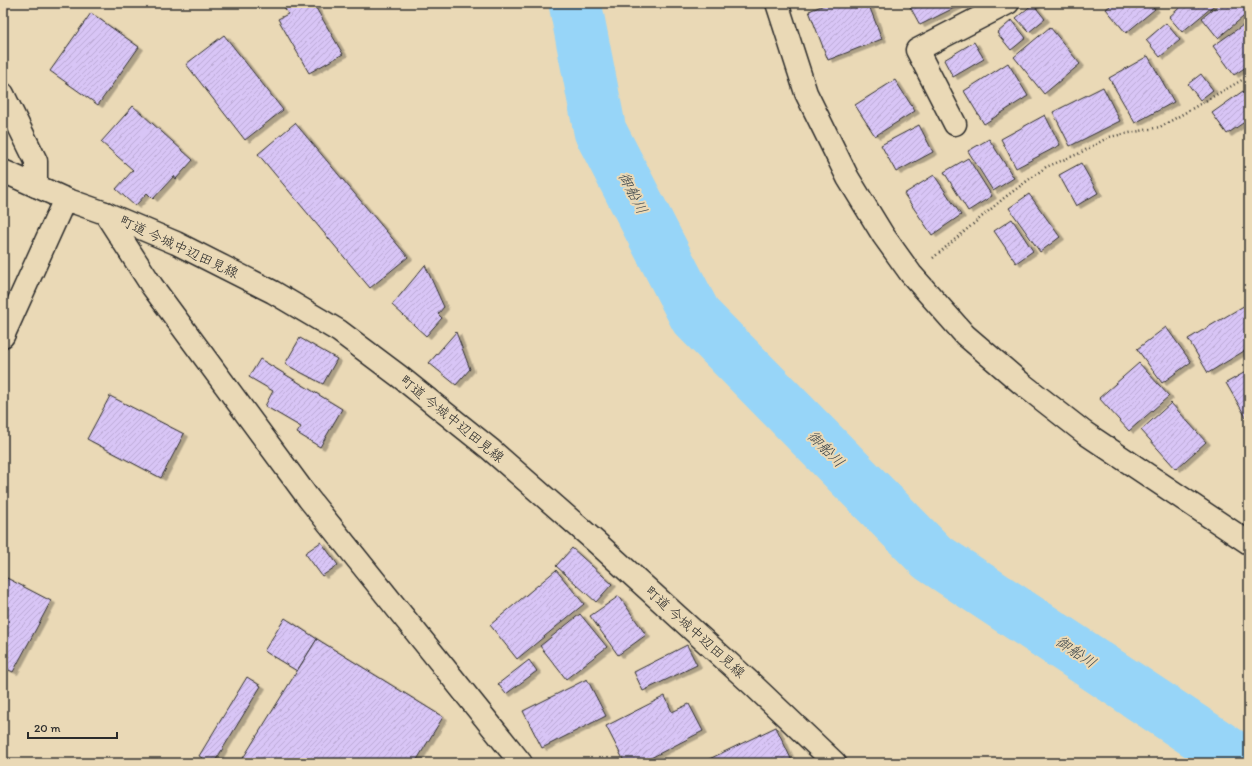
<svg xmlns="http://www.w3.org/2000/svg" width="1252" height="766" viewBox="0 0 1252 766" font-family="Itim,'Klee One',sans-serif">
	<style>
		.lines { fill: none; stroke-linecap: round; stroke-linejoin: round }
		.river { stroke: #97d5f8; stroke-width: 53 }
		.building { fill: url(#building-hatch); stroke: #2b2b2b; filter: url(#shadow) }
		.street-casing { stroke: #2b2b2b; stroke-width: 25 }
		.secondary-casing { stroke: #2b2b2b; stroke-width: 25 }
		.path { stroke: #2b2b2b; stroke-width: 2.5; stroke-dasharray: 1 3; stroke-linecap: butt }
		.street { stroke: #ead9b6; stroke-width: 22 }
		.secondary { stroke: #ead9b6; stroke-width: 22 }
		.labels { text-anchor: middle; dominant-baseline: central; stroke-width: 4; stroke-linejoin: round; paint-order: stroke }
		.street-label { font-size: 14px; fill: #2b2b2b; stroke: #ead9b6 }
		.water-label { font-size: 15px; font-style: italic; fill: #3b444a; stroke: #ead9b6 }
	</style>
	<defs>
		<pattern id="building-hatch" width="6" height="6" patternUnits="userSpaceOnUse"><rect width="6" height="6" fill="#d8c5f6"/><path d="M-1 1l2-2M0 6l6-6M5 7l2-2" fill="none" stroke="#baa9d3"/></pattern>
		<filter id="shadow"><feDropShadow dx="4.5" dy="2.5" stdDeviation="0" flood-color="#0004"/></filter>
	</defs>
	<rect width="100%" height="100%" fill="#ead9b6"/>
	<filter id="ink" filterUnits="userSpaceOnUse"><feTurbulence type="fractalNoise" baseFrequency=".025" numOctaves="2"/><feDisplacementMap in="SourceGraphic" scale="8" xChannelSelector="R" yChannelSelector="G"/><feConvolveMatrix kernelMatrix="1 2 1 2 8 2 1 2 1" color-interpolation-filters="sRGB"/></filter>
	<g filter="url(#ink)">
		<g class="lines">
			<path class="river" d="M575,3L600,131L696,317L932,557L1243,763"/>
		</g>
		<g class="building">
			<path d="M282,3H313L343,54L309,73L278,19L288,14Z"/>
			<path d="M829,3H868L882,39L828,60L809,11Z"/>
			<path d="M908,3H957L958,6L920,25Z"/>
			<path d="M1114,3H1149L1155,9L1126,33L1106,9Z"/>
			<path d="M1185,3H1217L1182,32L1169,17Z"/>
			<path d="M1221,3H1247L1249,6V12L1218,38L1202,18Z"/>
			<path d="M1033,4L1045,19L1029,32L1016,18Z"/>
			<path d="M91,13L139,47L98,105L50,71Z"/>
			<path d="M1012,20L1026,38L1011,50L997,33Z"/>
			<path d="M1249,21V65L1234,75L1213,46Z"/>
			<path d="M1166,23L1180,40L1160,57L1146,40Z"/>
			<path d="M1050,27L1080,64L1044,94L1014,57Z"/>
			<path d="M224,35L283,110L245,140L186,64Z"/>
			<path d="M974,42L984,59L953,77L944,60Z"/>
			<path d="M1148,56L1174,102L1135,123L1109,78Z"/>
			<path d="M1008,63L1028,96L984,124L964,91Z"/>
			<path d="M1201,74L1213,90L1200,100L1188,84Z"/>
			<path d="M895,80L915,111L875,136L855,105Z"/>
			<path d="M1103,87L1120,121L1070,146L1053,112Z"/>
			<path d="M1243,91L1249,99V119L1227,134L1212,113Z"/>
			<path d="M133,106L193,160L176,179L174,176L153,199L147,193L135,206L116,189L133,170L101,142Z"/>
			<path d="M1045,115L1060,145L1016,168L1001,139Z"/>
			<path d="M295,123L408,257L370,288L258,154Z"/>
			<path d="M919,125L933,152L896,172L881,145Z"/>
			<path d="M989,139L1014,178L993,191L968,151Z"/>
			<path d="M968,158L992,196L968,211L944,172Z"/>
			<path d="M1081,163L1098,193L1076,206L1059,175Z"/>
			<path d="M934,175L961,215L932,235L904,194Z"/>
			<path d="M1029,194L1060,237L1040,252L1009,208Z"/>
			<path d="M1012,219L1033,251L1016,263L994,231Z"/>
			<path d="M425,265L444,307L438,314L442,318L426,336L392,305Z"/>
			<path d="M1249,296V348L1208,373L1188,339L1247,304L1244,299Z"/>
			<path d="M1166,327L1191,362L1162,383L1137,349Z"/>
			<path d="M456,332L470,369L456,385L429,363Z"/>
			<path d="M300,338L337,359L323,384L285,364Z"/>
			<path d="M260,359L342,409L320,447L297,433L301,427L265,406L273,391L249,377Z"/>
			<path d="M1139,363L1169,396L1129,431L1099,398Z"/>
			<path d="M1249,370V418L1247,419L1226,383Z"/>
			<path d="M110,396L184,434L161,478L87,439Z"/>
			<path d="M1171,403L1206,442L1176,469L1141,430Z"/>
			<path d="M321,542L338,565L322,576L305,553Z"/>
			<path d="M572,548L612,584L596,602L556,566Z"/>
			<path d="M556,570L584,604L517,659L490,625Z"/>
			<path d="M3,576L51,601L13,672L3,667Z"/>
			<path d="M619,596L646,635L618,655L590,616Z"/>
			<path d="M580,614L607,647L566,679L540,646Z"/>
			<path d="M285,618L317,639L297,671L264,651Z"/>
			<path d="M317,639L443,717L415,763H240Z"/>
			<path d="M687,645L697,665L643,691L634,672Z"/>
			<path d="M529,660L537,671L506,694L498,684Z"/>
			<path d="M247,677L261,686L214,763H210L199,756Z"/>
			<path d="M587,679L606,716L542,748L523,711Z"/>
			<path d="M665,696L672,712L689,704L703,731L641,763H625L606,726Z"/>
			<path d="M776,727L793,763H701Z"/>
		</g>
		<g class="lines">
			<g class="street-casing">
				<g id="street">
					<path d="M777,3L806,93L848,178L883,235L911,274L965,335L1021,383L1085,433L1249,543"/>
					<path d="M3,94L36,161V186"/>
					<path d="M955,124L917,50L1008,3"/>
					<path d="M3,336L65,199"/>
				</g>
			</g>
			<g class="secondary-casing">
				<g id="secondary">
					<path d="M3,171L65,199L105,213L176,243L273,292L339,331L399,376L490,449L596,542L753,685L835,763"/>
					<path d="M105,213L152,286L309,499L521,763"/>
				</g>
			</g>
			<path class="path" d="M933,258L1004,198L1046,167L1078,154L1109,137L1160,127L1249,76"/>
			<use href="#street" class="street"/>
			<use href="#secondary" class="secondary"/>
		</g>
	</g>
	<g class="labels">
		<g class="street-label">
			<text transform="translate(179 247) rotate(25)">町道 今城中辺田見線</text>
			<text transform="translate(452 419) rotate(39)">町道 今城中辺田見線</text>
			<text transform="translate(695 632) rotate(42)">町道 今城中辺田見線</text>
		</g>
		<g class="water-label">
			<text transform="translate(633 193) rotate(63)">御船川</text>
			<text transform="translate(826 449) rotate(45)">御船川</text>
			<text transform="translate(1076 652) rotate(34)">御船川</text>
		</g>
	</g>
	<rect width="1252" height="766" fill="none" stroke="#ead9b6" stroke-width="16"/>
	<rect x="8" y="8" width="1236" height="750" fill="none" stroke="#2b2b2b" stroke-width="1.5" filter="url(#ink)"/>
	<path d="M28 732v6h89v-6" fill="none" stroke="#2b2b2b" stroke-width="2"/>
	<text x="34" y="732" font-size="12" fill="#2b2b2b" stroke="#ead9b6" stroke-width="3" paint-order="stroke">20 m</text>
</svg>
